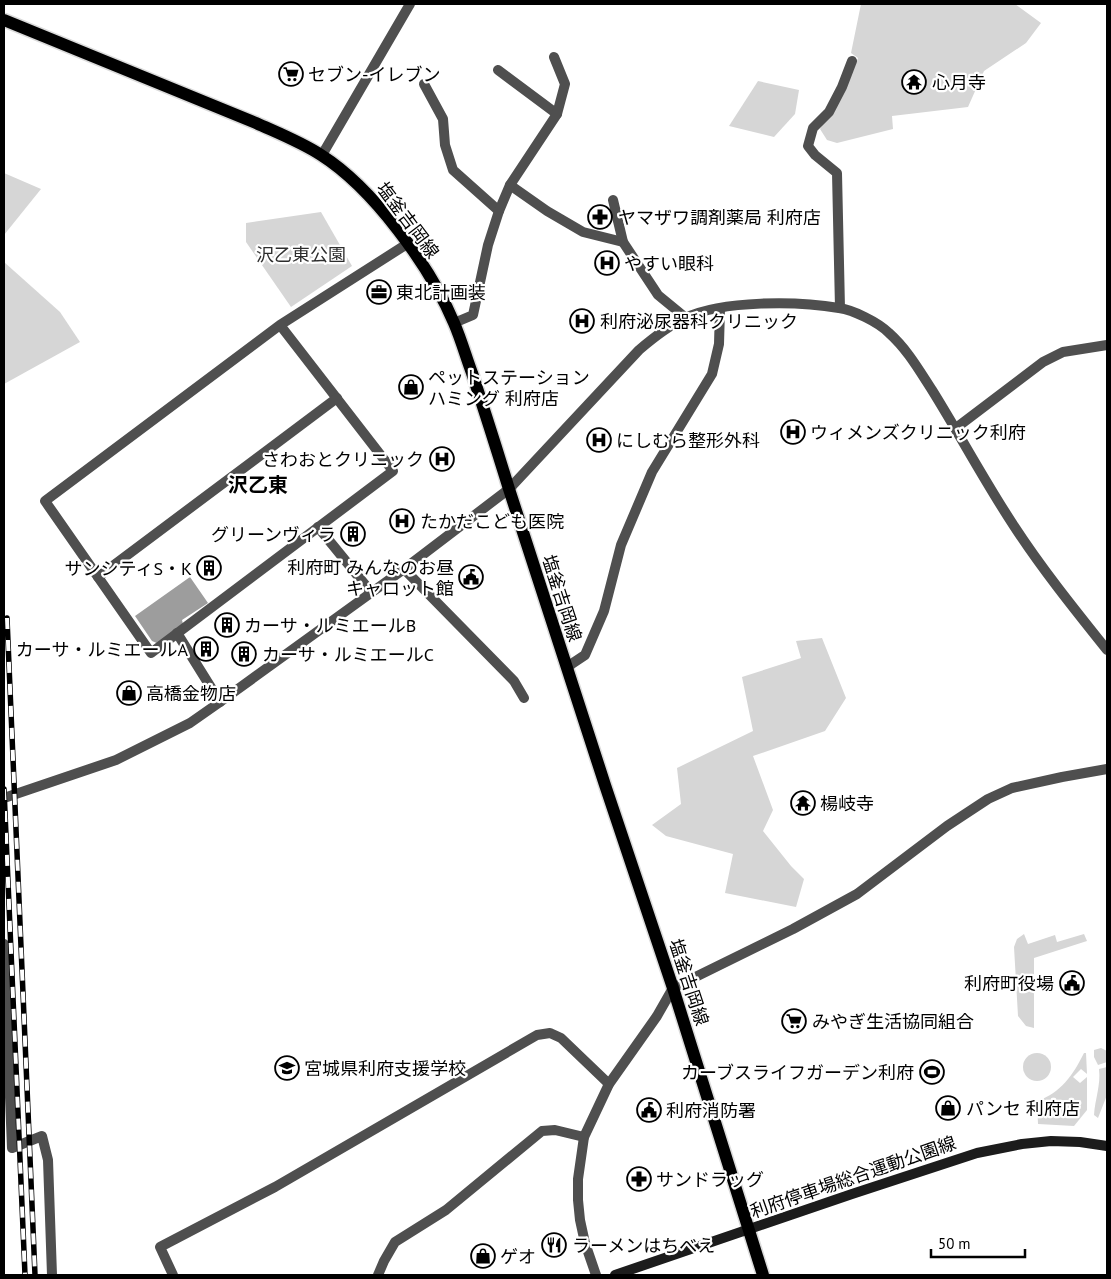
<svg xmlns="http://www.w3.org/2000/svg" width="1111" height="1279" viewBox="0 0 1111 1279" font-family="'PT Sans','Noto Sans JP',sans-serif">
	<style>
		.green { fill: #d6d6d6 }
		.water { fill: #9d9d9d }
		.lines { fill: none; stroke-linecap: round; stroke-linejoin: round }
		.primary-casing { stroke: #dbdbdb; stroke-width: 15 }
		.minor { stroke: #4f4f4f; stroke-width: 10 }
		.tertiary { stroke: #4f4f4f; stroke-width: 10 }
		.secondary { stroke: #1c1c1c; stroke-width: 10 }
		.primary { stroke: #000; stroke-width: 12 }
		.rail-casing { stroke: #000; stroke-width: 5.5 }
		.rail { stroke: #fff; stroke-width: 4; stroke-dasharray: 11; stroke-linecap: butt }
		.labels { text-anchor: middle; dominant-baseline: central; stroke-width: 4.5; stroke-linejoin: round; paint-order: stroke }
		.poi-label { font-size: 18px; fill: #000; stroke: #fff; text-anchor: start }
		.street-label { font-size: 18px; fill: #000; stroke: #fff }
		.park-label { font-size: 18px; fill: #2d2d2d; stroke: #fff }
		.quarter-label { font-size: 20px; font-weight: bold; fill: #000; stroke: #fff }
	</style>
	<rect width="100%" height="100%" fill="#fff"/>
	<g class="green">
		<path d="M861,4H1015L1041,23L1026,43L984,71L968,107L892,116L893,129L837,143L827,140L820,129L853,71L858,58L851,53Z"/>
		<path d="M758,81L799,90L795,114L774,137L729,126Z"/>
		<path d="M4,173L41,189L4,235Z"/>
		<path d="M321,212L352,266L291,307L246,242V223Z"/>
		<path d="M4,262L60,312L80,342L4,384Z"/>
		<path d="M822,638L846,698L825,731L753,756L773,810L763,831L791,866L804,879L796,907L725,893L733,854L666,836L652,825L681,804L677,768L753,731L742,677L801,658L796,641Z"/>
		<path d="M1024,934L1028,944L1055,935L1057,942L1084,934L1087,941L1034,958V1028L1026,1026L1018,1016L1014,947L1017,939Z"/>
		<path d="M1101,1048L1107,1051V1062L1098,1065L1094,1057V1050Z"/>
		<path d="M1084,1053H1086L1087,1074L1081,1069L1073,1077L1080,1083L1087,1077V1110L1074,1126L1038,1124L1037,1101C1061,1093 1073,1075 1084,1053Z"/>
		<circle cx="1037" cy="1067" r="14"/>
		<path d="M1107,1067V1095L1098,1118L1094,1115C1095,1099 1101,1085 1099,1069Z"/>
	</g>
	<path class="water" d="M190,577L208,603L182,620L183,624L159,644L152,641L135,616Z"/>
	<g class="lines">
		<g class="primary-casing">
			<path id="primary" d="M4,20L256,123C278,133 301,142 321,155C373,188 430,266 454,323C461,339 466,357 472,373C485,412 497,450 509,489L605,785L673,988L763,1275"/>
		</g>
		<g class="minor">
			<path d="M498,70L557,114"/>
			<path d="M424,84L443,119L445,145L453,170L499,211"/>
			<path d="M510,185L547,211L583,232L623,242"/>
			<path d="M613,200L623,242L658,295L686,318"/>
			<path d="M840,308L837,173L815,155L808,146L813,128L829,112L842,87L852,61"/>
			<path d="M454,323L473,315L488,245L499,211L510,185L557,114L565,84L554,57"/>
			<path d="M280,325L393,471L151,653L45,501L280,325L407,244"/>
			<path d="M956,428L1043,362L1063,352L1107,345"/>
			<path d="M318,527L371,592"/>
			<path d="M404,569L514,681L524,698"/>
			<path d="M98,577L337,398"/>
			<path d="M177,633L220,702"/>
			<path d="M567,667L585,655L604,611L621,545L652,472L712,374L719,344L720,309"/>
			<path d="M4,944L12,1148L42,1136L48,1160L52,1275"/>
			<path d="M173,1275L160,1247L275,1187L537,1035L550,1033L561,1038L609,1084"/>
			<path d="M378,1275L384,1261L395,1242L446,1210L542,1131L555,1130L584,1137"/>
		</g>
		<g class="tertiary">
			<path d="M322,155L410,4"/>
			<path d="M4,798L116,760L190,723L220,702L404,569L509,489L639,350C653,338 668,326 685,318C723,300 798,301 839,308C853,310 878,322 889,333C907,349 919,370 932,390C960,435 985,482 1014,526C1042,569 1075,610 1107,650"/>
			<path d="M596,1275L585,1243L580,1220L578,1200V1179L584,1137L609,1084L657,1016L673,988L793,929L857,894L947,826L988,799L1012,788L1062,777L1107,769"/>
		</g>
		<path class="secondary" d="M615,1275L852,1194L977,1153L1022,1144L1051,1141L1080,1142L1107,1146"/>
		<use href="#primary" class="primary"/>
		<g class="rail-casing">
			<g id="rail">
				<path d="M7,618L35,1275"/>
				<path d="M4,789L25,1275"/>
			</g>
		</g>
		<use href="#rail" class="rail"/>
	</g>
	<defs>
		<g id="supermarket-ring" transform="scale(1.25)"><circle r="9.5" fill="#fff" stroke="#000" stroke-width="1.5"/><path d="M-6-5.5h2.5l.6 2H6L4.5 2H-2.5L-4.4-4H-6ZM-1.5 3.2a1.3 1.3 0 1 0 .1 0ZM3 3.2a1.3 1.3 0 1 0 .1 0Z" fill="#000"/></g>
		<g id="temple-ring" transform="scale(1.25)"><circle r="9.5" fill="#fff" stroke="#000" stroke-width="1.5"/><path d="M0-6L5-2H3V0L6.5 2.5H4V6H1.5V3h-3V6H-4V2.5H-6.5L-3 0V-2H-5Z" fill="#000"/></g>
		<g id="pharmacy-ring" transform="scale(1.25)"><circle r="9.5" fill="#fff" stroke="#000" stroke-width="1.5"/><path d="M-2-6h4v4h4v4h-4v4h-4v-4h-4v-4h4Z" fill="#000"/></g>
		<g id="hospital-ring" transform="scale(1.25)"><circle r="9.5" fill="#fff" stroke="#000" stroke-width="1.5"/><path d="M-5-5h3v3.5h4V-5h3V5h-3V1.5h-4V5h-3Z" fill="#000"/></g>
		<g id="office-ring" transform="scale(1.25)"><circle r="9.5" fill="#fff" stroke="#000" stroke-width="1.5"/><path d="M-6-3h4V-5.5h4V-3h4V5H-6ZM-1-4.5V-3h2v-1.5ZM-6 0V1H6V0Z" fill="#000"/></g>
		<g id="shop-ring" transform="scale(1.25)"><circle r="9.5" fill="#fff" stroke="#000" stroke-width="1.5"/><path d="M-5-2.5h2.3a2.7 3.5 0 0 1 5.4 0H5L5.5 6h-11ZM-1.5-2.5h3a1.5 2.3 0 0 0-3 0Z" fill="#000"/></g>
		<g id="building-ring" transform="scale(1.25)"><circle r="9.5" fill="#fff" stroke="#000" stroke-width="1.5"/><path d="M-4-6H4V6H1V3H-1V6H-4ZM-2.5-4.3h1.7v1.8h-1.7ZM.8-4.3h1.7v1.8H.8ZM-2.5-1h1.7V.8h-1.7ZM.8-1h1.7V.8H.8Z" fill="#000"/></g>
		<g id="civic-ring" transform="scale(1.25)"><circle r="9.5" fill="#fff" stroke="#000" stroke-width="1.5"/><path d="M-.6-6.5H3V-4.5H.6V-3L4-1V1h2V6H-6V1h2V-1L-.6-3ZM-1.2 2.5V6h2.4V2.5Z" fill="#000"/></g>
		<g id="school-ring" transform="scale(1.25)"><circle r="9.5" fill="#fff" stroke="#000" stroke-width="1.5"/><path d="M0-5L7-2L0 1L-7-2ZM-4 1L0 2.5L4 1V4Q0 6-4 4Z" fill="#000"/></g>
		<g id="stadium-ring" transform="scale(1.25)"><circle r="9.5" fill="#fff" stroke="#000" stroke-width="1.5"/><path d="M0-5a6.5 5 0 1 0 0 10a6.5 5 0 1 0 0-10ZM-3.5-1.8h7v3.6h-7Z" fill="#000"/></g>
		<g id="restaurant-ring" transform="scale(1.25)"><circle r="9.5" fill="#fff" stroke="#000" stroke-width="1.5"/><path d="M-5-6h1v4h1v-4h1v4h1v-4h1v5L-1.5 .5V6h-2V.5L-5-1ZM5-6V6H3V1.5H1.5Q1.5-4 5-6Z" fill="#000"/></g>
	</defs>
	<g fill-rule="evenodd">
		<use href="#supermarket-ring" x="291" y="74"/>
		<use href="#temple-ring" x="914" y="82"/>
		<use href="#pharmacy-ring" x="600" y="217"/>
		<use href="#hospital-ring" x="607" y="263"/>
		<use href="#office-ring" x="379" y="292"/>
		<use href="#hospital-ring" x="582" y="321"/>
		<use href="#shop-ring" x="411" y="387"/>
		<use href="#hospital-ring" x="793" y="432"/>
		<use href="#hospital-ring" x="599" y="440"/>
		<use href="#hospital-ring" x="442" y="459"/>
		<use href="#hospital-ring" x="402" y="521"/>
		<use href="#building-ring" x="353" y="534"/>
		<use href="#building-ring" x="209" y="568"/>
		<use href="#civic-ring" x="471" y="577"/>
		<use href="#building-ring" x="227" y="625"/>
		<use href="#building-ring" x="206" y="649"/>
		<use href="#building-ring" x="244" y="654"/>
		<use href="#shop-ring" x="129" y="693"/>
		<use href="#temple-ring" x="803" y="803"/>
		<use href="#civic-ring" x="1072" y="983"/>
		<use href="#supermarket-ring" x="794" y="1021"/>
		<use href="#school-ring" x="287" y="1068"/>
		<use href="#stadium-ring" x="932" y="1072"/>
		<use href="#shop-ring" x="948" y="1108"/>
		<use href="#civic-ring" x="649" y="1110"/>
		<use href="#pharmacy-ring" x="639" y="1179"/>
		<use href="#restaurant-ring" x="554" y="1245"/>
		<use href="#shop-ring" x="483" y="1256"/>
	</g>
	<g class="labels">
		<g class="poi-label">
			<text x="308" y="74">セブン-イレブン</text>
			<text x="932" y="82">心月寺</text>
			<text x="618" y="217">ヤマザワ調剤薬局 利府店</text>
			<text x="624" y="263">やすい眼科</text>
			<text x="396" y="292">東北計画装</text>
			<text x="600" y="321">利府泌尿器科クリニック</text>
			<text x="428" y="377">ペットステーション<tspan x="428" dy="21">ハミング 利府店</tspan></text>
			<text x="810" y="432">ウィメンズクリニック利府</text>
			<text x="616" y="440">にしむら整形外科</text>
			<text x="424" y="459" text-anchor="end">さわおとクリニック</text>
			<text x="420" y="521">たかだこども医院</text>
			<text x="336" y="534" text-anchor="end">グリーンヴィラ</text>
			<text x="454" y="567" text-anchor="end">利府町 みんなのお昼<tspan x="454" dy="21">キャロット館</tspan></text>
			<text x="192" y="568" text-anchor="end">サンシティS・K</text>
			<text x="244" y="625">カーサ・ルミエールB</text>
			<text x="188" y="649" text-anchor="end">カーサ・ルミエールA</text>
			<text x="262" y="654">カーサ・ルミエールC</text>
			<text x="146" y="693">高橋金物店</text>
			<text x="820" y="803">楊岐寺</text>
			<text x="1054" y="983" text-anchor="end">利府町役場</text>
			<text x="812" y="1021">みやぎ生活協同組合</text>
			<text x="304" y="1068">宮城県利府支援学校</text>
			<text x="914" y="1072" text-anchor="end">カーブスライフガーデン利府</text>
			<text x="966" y="1108">パンセ 利府店</text>
			<text x="666" y="1110">利府消防署</text>
			<text x="656" y="1179">サンドラッグ</text>
			<text x="572" y="1245">ラーメンはちべえ</text>
			<text x="500" y="1256">ゲオ</text>
		</g>
		<g class="street-label">
			<text transform="translate(408 220) rotate(53)">塩釜吉岡線</text>
			<text transform="translate(562 598) rotate(72)">塩釜吉岡線</text>
			<text transform="translate(689 982) rotate(72)">塩釜吉岡線</text>
			<text transform="translate(853 1177) rotate(-19)">利府停車場総合運動公園線</text>
		</g>
		<g class="park-label">
			<text x="301" y="254">沢乙東公園</text>
		</g>
		<g class="quarter-label">
			<text x="258" y="485">沢乙東</text>
		</g>
	</g>
	<rect width="1111" height="1279" fill="none" stroke="#000000" stroke-width="10"/>
	<path d="M931 1249v8h94v-8" fill="none" stroke="#000000" stroke-width="2.5"/>
	<text x="938" y="1249" font-size="15" fill="#000000" stroke="#ffffff" stroke-width="4" paint-order="stroke">50 m</text>
</svg>
